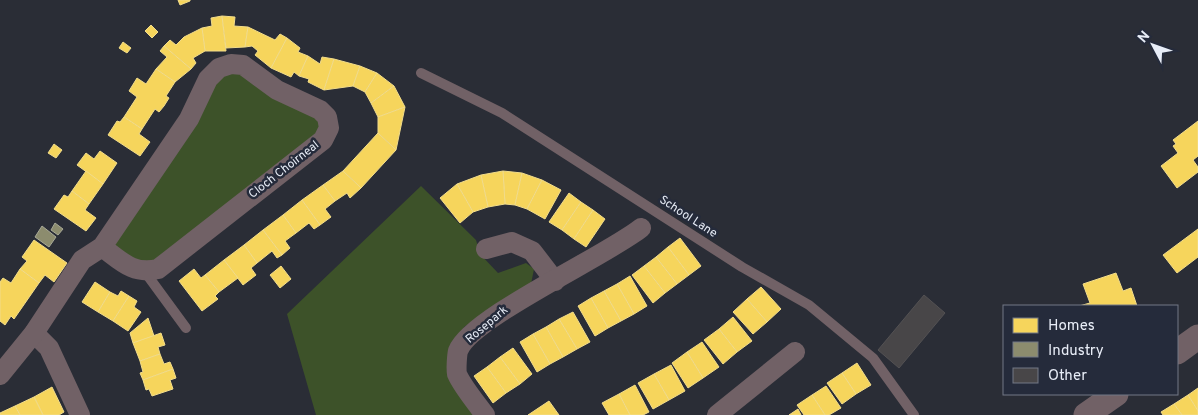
<svg xmlns="http://www.w3.org/2000/svg" width="1198" height="415" viewBox="0 0 1198 415" font-family="Overpass,sans-serif">
	<style>
		.green { fill: #3d5229 }
		.homes { fill: #f6d55c; stroke: #f2dc8a }
		.industry { fill: #8c8c6e; stroke: #a8a997 }
		.building { fill: #484648; stroke: #535153 }
		.lines { fill: none; stroke-linecap: round; stroke-linejoin: round }
		.service { stroke: #716166; stroke-width: 10 }
		.minor { stroke: #716166; stroke-width: 20 }
		.tertiary { stroke: #716166; stroke-width: 25 }
		.labels { text-anchor: middle; dominant-baseline: central; stroke-width: 5; stroke-linejoin: round; paint-order: stroke }
		.street-label { font-size: 12px; fill: #e8edf7; stroke: #252b3b }
	</style>
	<rect width="100%" height="100%" fill="#2a2d36"/>
	<g class="green">
		<path d="M231,64L329,127L158,269L102,247L189,119Z"/>
		<path d="M421,186L476,240L480,254L498,273L526,263L534,269L531,284L464,327L458,350L477,415H316L287,314Z"/>
	</g>
	<g class="homes">
		<path d="M178,0H190V1L180,5Z"/>
		<path d="M222,16L226,51H205L202,28L212,26L211,18Z"/>
		<path d="M222,16L235,17L234,26L248,27L245,47L226,48Z"/>
		<path d="M151,25L158,32L152,38L145,31Z"/>
		<path d="M248,27L275,40L280,34L287,38L271,68L255,55L258,51L252,46L245,47Z"/>
		<path d="M202,28L205,51L193,58L196,63L191,69L164,46L170,40L176,45L184,37Z"/>
		<path d="M287,38L300,48L298,52L308,56L299,76L294,72L291,77L271,68Z"/>
		<path d="M123,42L131,48L127,53L119,48Z"/>
		<path d="M164,46L191,69L175,82L156,69L167,57L160,51Z"/>
		<path d="M308,56L320,64L322,57L334,59L324,90L308,82L309,79L299,76Z"/>
		<path d="M334,59L360,66L353,86L324,90Z"/>
		<path d="M360,66L377,73L365,92L353,86Z"/>
		<path d="M156,69L175,82L166,96L169,98L164,106L159,112L155,109L142,129L124,117L137,97L129,91L137,78L146,84Z"/>
		<path d="M377,73L394,86L371,103L365,92Z"/>
		<path d="M394,86L405,107L378,117L371,103Z"/>
		<path d="M405,107L396,150L378,133V117Z"/>
		<path d="M124,117L142,129L139,134L150,142L140,156L108,135L117,121L120,122Z"/>
		<path d="M1198,121V156L1193,160L1198,167V172L1177,188L1161,166L1178,153L1173,146L1176,144L1173,140Z"/>
		<path d="M378,133L396,150L361,188L343,171Z"/>
		<path d="M54,144L62,150L56,158L48,153Z"/>
		<path d="M100,151L117,163L103,184L77,165L86,153L94,159Z"/>
		<path d="M86,171L103,184L89,204L72,191Z"/>
		<path d="M343,171L361,188L350,198L347,193L335,201L323,185Z"/>
		<path d="M503,171L522,173L515,205L505,204Z"/>
		<path d="M503,171L505,204L488,207L481,175Z"/>
		<path d="M522,173L542,180L527,209L515,205Z"/>
		<path d="M481,175L488,207L473,212L457,184Z"/>
		<path d="M542,180L561,190L545,219L527,209Z"/>
		<path d="M457,184L473,212L460,223L440,198Z"/>
		<path d="M323,185L335,201L325,209L331,217L320,225L302,200Z"/>
		<path d="M72,191L89,204L85,210L96,218L86,231L54,209L64,195L68,197Z"/>
		<path d="M569,193L581,202L562,230L549,222Z"/>
		<path d="M302,200L320,225L314,229L309,223L296,233L283,215Z"/>
		<path d="M581,202L593,210L574,239L562,230Z"/>
		<path d="M593,210L605,219L586,247L574,239Z"/>
		<path d="M283,215L296,233L285,241L290,248L282,255L263,230Z"/>
		<path d="M1198,229V257L1177,273L1163,255Z"/>
		<path d="M263,230L282,255L277,258L272,251L257,263L244,245Z"/>
		<path d="M680,238L701,266L689,275L668,247Z"/>
		<path d="M34,240L67,263L54,282L45,275L39,283L20,269L27,261L22,257Z"/>
		<path d="M244,245L257,263L251,268L256,275L243,285L224,260Z"/>
		<path d="M668,247L689,275L677,284L656,257Z"/>
		<path d="M656,257L677,284L665,293L644,266Z"/>
		<path d="M224,260L238,278L219,292L205,275Z"/>
		<path d="M281,266L291,279L280,288L270,275Z"/>
		<path d="M644,266L665,293L653,303L632,275Z"/>
		<path d="M20,269L39,283L14,319L11,316L5,325L0,321V282L3,278L11,283Z"/>
		<path d="M194,269L201,278L205,275L219,292L215,296L218,299L202,311L179,281Z"/>
		<path d="M1116,273L1123,291L1131,288L1137,306H1079L1090,303L1083,284Z"/>
		<path d="M630,276L647,306L634,314L617,284Z"/>
		<path d="M95,282L110,292L98,312L82,302Z"/>
		<path d="M617,284L634,314L621,321L604,291Z"/>
		<path d="M761,287L781,309L767,322L747,299Z"/>
		<path d="M121,291L129,296L113,321L98,312L110,292L118,296Z"/>
		<path d="M604,291L621,321L608,328L591,298Z"/>
		<path d="M129,296L137,301L134,307L141,312L128,331L113,321Z"/>
		<path d="M591,298L608,328L595,336L578,306Z"/>
		<path d="M747,299L767,322L753,334L733,312Z"/>
		<path d="M573,312L590,342L577,349L559,319Z"/>
		<path d="M733,317L752,341L737,352L719,329Z"/>
		<path d="M148,318L154,336L133,343L130,333Z"/>
		<path d="M559,319L577,349L563,357L546,327Z"/>
		<path d="M546,327L563,357L550,364L533,334Z"/>
		<path d="M719,329L737,352L723,364L704,340Z"/>
		<path d="M161,333L165,345L158,347L160,354L140,361L133,343Z"/>
		<path d="M533,334L550,364L537,372L520,342Z"/>
		<path d="M702,342L719,367L703,378L687,352Z"/>
		<path d="M513,348L532,374L520,384L500,357Z"/>
		<path d="M687,352L703,378L688,388L672,363Z"/>
		<path d="M160,354L164,364L170,362L173,369L143,380L140,373L143,372L140,361Z"/>
		<path d="M500,357L520,384L506,393L487,367Z"/>
		<path d="M857,363L871,385L856,394L842,373Z"/>
		<path d="M671,365L685,391L669,400L654,374Z"/>
		<path d="M487,367L506,393L493,403L474,376Z"/>
		<path d="M173,369L176,378L170,380L173,389L152,396L149,389L146,390L143,380Z"/>
		<path d="M842,373L856,394L842,404L827,383Z"/>
		<path d="M654,374L669,400L653,409L638,383Z"/>
		<path d="M635,385L649,412L643,415H630L619,394Z"/>
		<path d="M826,386L841,408L829,415H825L812,395Z"/>
		<path d="M52,387L64,412L59,415H43L34,397Z"/>
		<path d="M1198,388V411L1188,395Z"/>
		<path d="M619,394L630,415H609L602,403Z"/>
		<path d="M812,395L825,415H804L797,405Z"/>
		<path d="M1188,395L1198,411V415H1182L1174,404Z"/>
		<path d="M34,397L43,415H20L15,406Z"/>
		<path d="M549,401L559,415H528Z"/>
		<path d="M1174,404L1182,415H1163L1161,412Z"/>
		<path d="M15,406L20,415H0V413Z"/>
		<path d="M798,409L801,415H789Z"/>
	</g>
	<g class="industry">
		<path d="M55,223L63,229L58,235L51,230Z"/>
		<path d="M42,226L56,237L49,247L35,237Z"/>
	</g>
	<path class="building" d="M924,295L945,313L899,368L878,350Z"/>
	<g class="lines">
		<g class="service">
			<path d="M421,73L502,113L742,267L809,305L873,358L914,415"/>
			<path d="M145,272L186,328"/>
		</g>
		<g class="minor">
			<path d="M486,249L512,242L532,251L555,281"/>
			<path d="M34,333L49,348L80,415"/>
			<path d="M0,375L34,333L82,260L102,247L189,119L208,79L219,68L231,64L243,65L277,90L320,110L327,117L329,128L323,140L158,269C133,275 121,261 102,247"/>
			<path d="M485,415C477,404 462,386 457,374C456,369 457,355 458,351C470,318 606,256 641,228"/>
			<path d="M717,415L795,352"/>
		</g>
		<g class="tertiary">
			<path d="M1177,352L1198,337"/>
			<path d="M1086,415L1116,394"/>
		</g>
	</g>
	<g class="labels">
		<g class="street-label">
			<text transform="translate(284 170) rotate(-38)">Cloch Choirneal</text>
			<text transform="translate(688 217) rotate(33)">School Lane</text>
			<text transform="translate(487 325) rotate(-40)">Rosepark</text>
		</g>
	</g>
	<rect x="1003" y="305" width="175" height="90" fill="#252b3b" stroke="#737986"/>
	<rect x="1013" y="318" width="25" height="15" fill="#f6d55c" stroke="#737986"/>
	<text x="1048" y="330" font-size="15" fill="#e8edf7">Homes</text>
	<rect x="1013" y="342" width="25" height="15" fill="#8c8c6e" stroke="#737986"/>
	<text x="1048" y="355" font-size="15" fill="#e8edf7">Industry</text>
	<rect x="1013" y="368" width="25" height="15" fill="#484648" stroke="#737986"/>
	<text x="1048" y="380" font-size="15" fill="#e8edf7">Other</text>
	<g transform="translate(1153 45) rotate(311)" stroke="#252b3b" stroke-width="4" paint-order="stroke">
	<path d="M0-4L9 19L0 12L-9 19Z" fill="#e8edf7"/>
	<text y="-8" font-size="14" font-weight="bold" text-anchor="middle" fill="#e8edf7">N</text>
	</g>
</svg>
